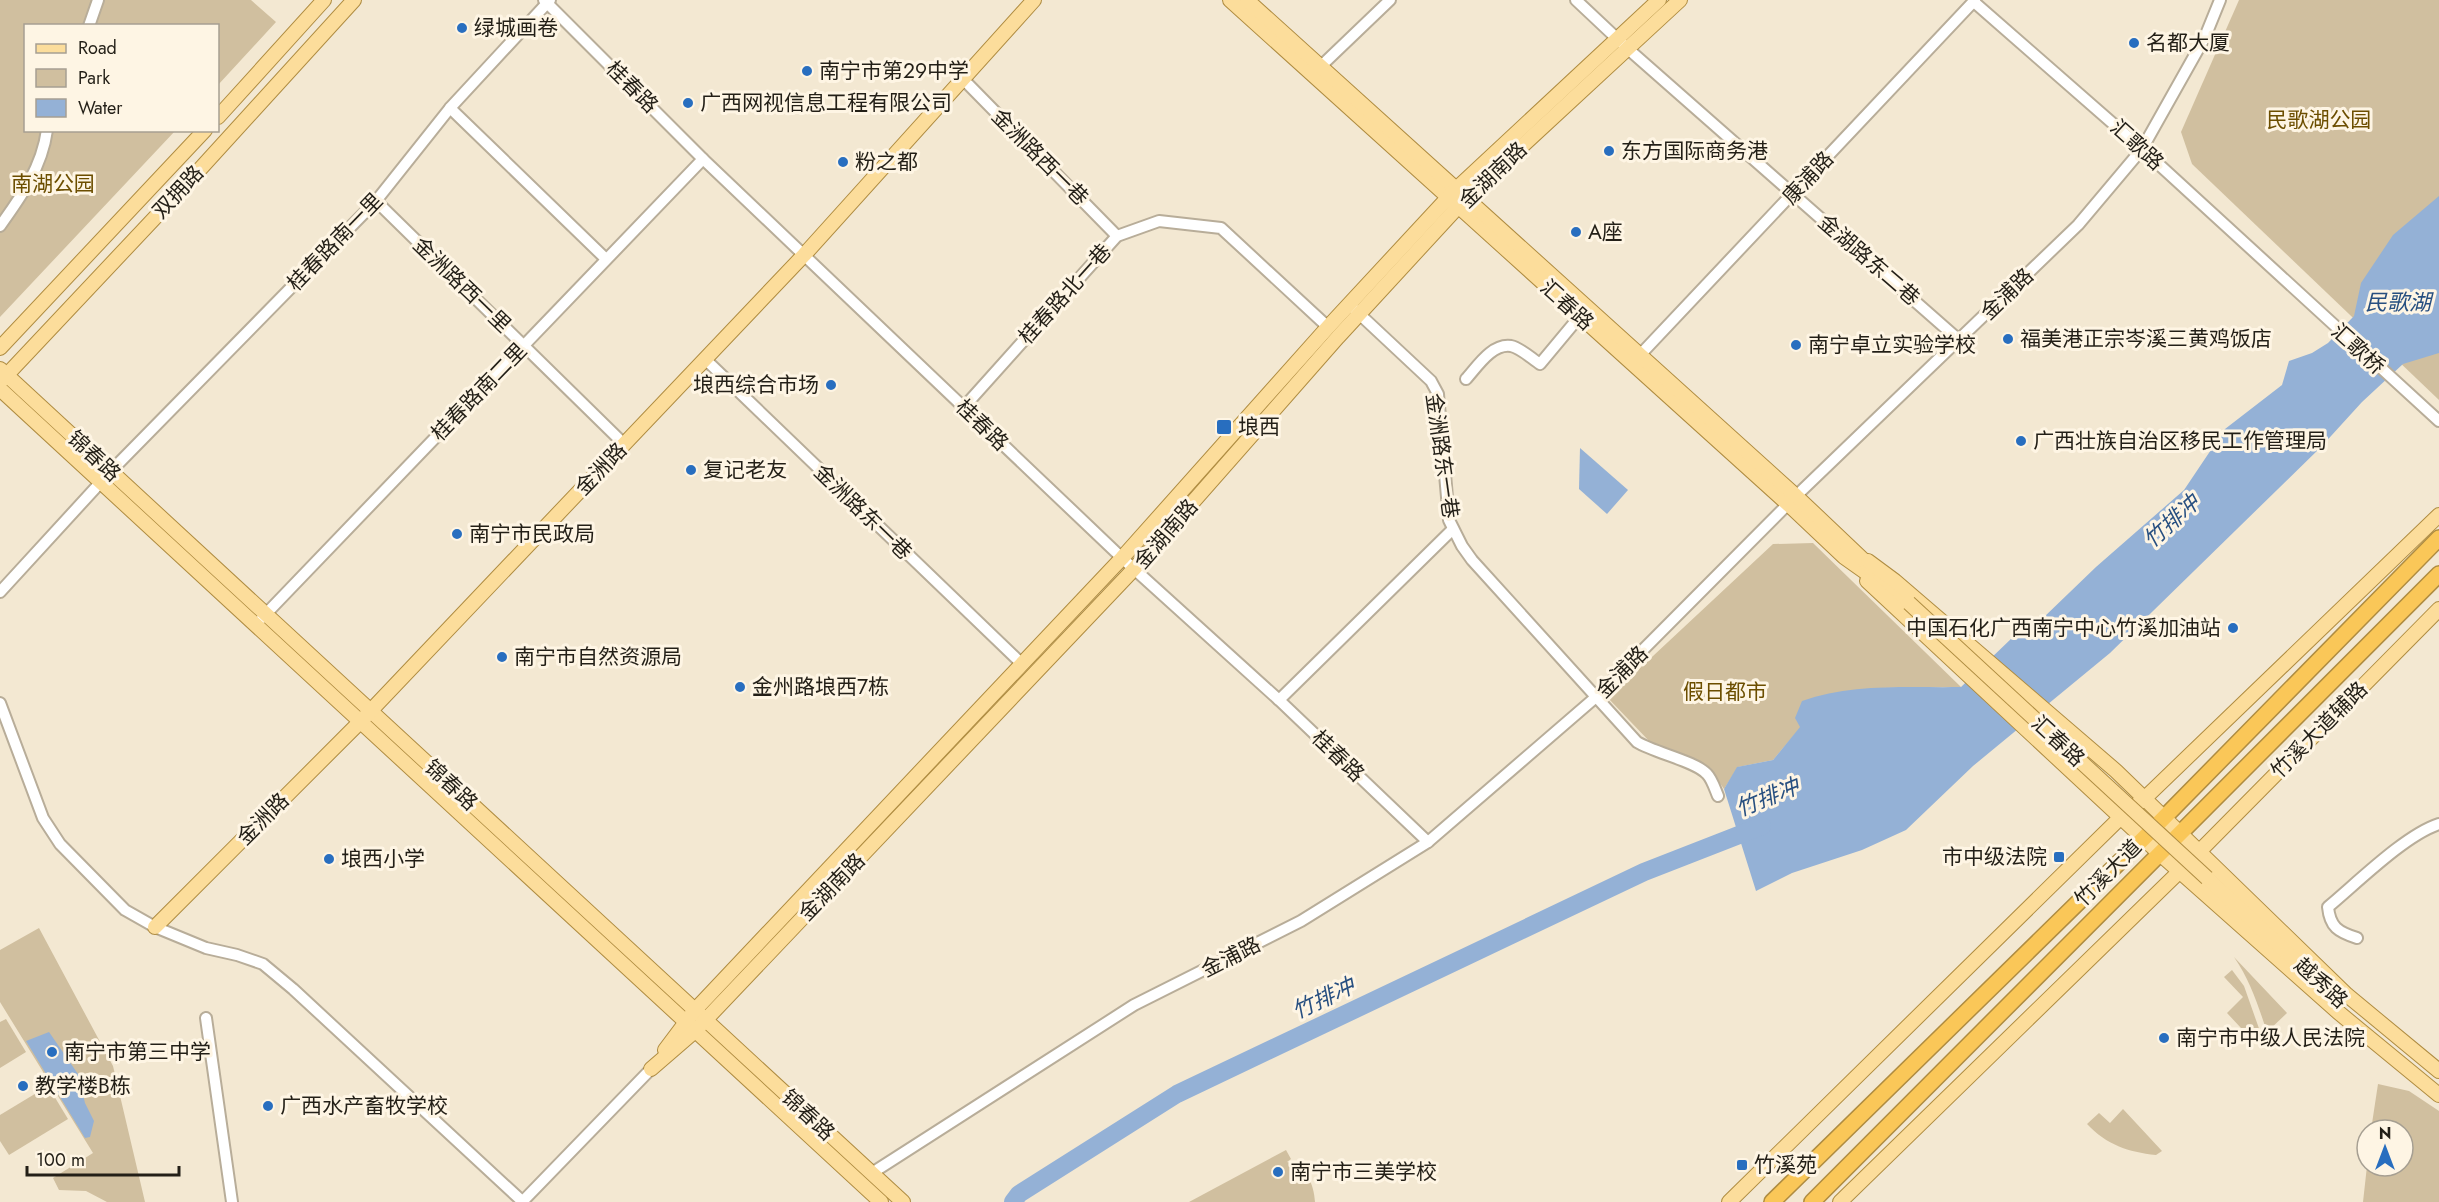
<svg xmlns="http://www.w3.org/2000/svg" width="2439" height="1202" viewBox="0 0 2439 1202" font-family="Jost,'Noto Sans SC',sans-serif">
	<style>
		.green { fill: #d0bf9f }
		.water { fill: #94b1d6 }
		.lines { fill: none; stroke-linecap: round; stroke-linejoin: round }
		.river { stroke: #94b1d6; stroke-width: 18 }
		.minor-casing { stroke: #b8ad99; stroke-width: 14 }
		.major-casing { stroke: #af8c41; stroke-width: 16 }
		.highway-casing { stroke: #af8c41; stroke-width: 18 }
		.minor { stroke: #fff; stroke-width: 10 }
		.major { stroke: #fcdd9b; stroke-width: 14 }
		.highway { stroke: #fac758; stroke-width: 15 }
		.major-bridge-casing { stroke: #af8c41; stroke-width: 16; stroke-linecap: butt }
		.major-bridge { stroke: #fcdd9b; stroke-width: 14 }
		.poi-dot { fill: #286ebf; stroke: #fef5e4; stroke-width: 2 }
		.labels { text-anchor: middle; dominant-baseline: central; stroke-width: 6; stroke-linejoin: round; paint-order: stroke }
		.poi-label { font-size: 21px; fill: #231f17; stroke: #fef5e4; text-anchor: start }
		.street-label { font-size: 21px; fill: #231f17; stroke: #fef5e4 }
		.park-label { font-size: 21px; fill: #6c4e00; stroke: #fef5e4 }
		.water-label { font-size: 22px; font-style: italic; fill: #274f80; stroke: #fef5e4 }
	</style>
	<rect width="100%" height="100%" fill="#f3e8d2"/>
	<g class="green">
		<path d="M0,0H251L276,22L218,85V26H26V130L175,131L0,317Z"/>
		<path d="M2239,0H2439V400L2192,164L2181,132Z"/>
		<path d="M1813,543L1961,687L1880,688L1801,727L1773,760L1738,767L1724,789L1708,766L1650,742L1608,698L1773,544Z"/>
		<path d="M39,928L113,1066L145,1202H107L86,1191L59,1190L53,1178L93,1153L0,1002V950Z"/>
		<path d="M2234,957L2287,1013L2267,1032C2258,1005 2250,980 2234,957Z"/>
		<path d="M2232,970L2244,986L2262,1037L2255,1043L2227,1013L2243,997L2224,977Z"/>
		<path d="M6,1019L26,1052L0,1068V1022Z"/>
		<path d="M2378,1084L2409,1091L2439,1111V1202H2363L2367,1166H2403V1130H2371Z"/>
		<path d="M48,1086L68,1119L9,1155L0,1141V1115Z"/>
		<path d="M2123,1109L2162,1151L2156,1155C2128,1152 2107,1145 2087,1124L2099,1113L2110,1123Z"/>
		<path d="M1286,1150L1291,1159L1287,1162C1306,1167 1314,1183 1315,1202H1189Z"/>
	</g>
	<g class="water">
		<path d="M2439,196V353L2403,364L2362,402L2321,447L2110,653L1973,766L1906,830L1862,850L1792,873L1756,891L1724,789L1737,767L1773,760L1800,727L1795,718L1802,701C1852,683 1909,688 1961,687L2013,637L2043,618L2096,567L2184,490L2225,429L2282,385L2289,361L2312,353L2328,343L2354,316L2361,283L2393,235Z"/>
		<path d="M1580,448L1628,490L1607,514L1579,489Z"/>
		<path d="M49,1032L78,1074L85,1103L94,1121L90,1137L85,1138L26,1041Z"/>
	</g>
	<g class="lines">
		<path class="river" d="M1013,1202L1019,1194L1177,1094L1644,872L1762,826"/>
		<g class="minor-casing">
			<g id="minor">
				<path d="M544,0L703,159L1122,558L1279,700L1428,842"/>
				<path d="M1576,0L1627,48L1959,340"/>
				<path d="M1974,2L2142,149L2439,421"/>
				<path d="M89,26L98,0"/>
				<path d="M1320,67L1390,0"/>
				<path d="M962,78L1117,236"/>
				<path d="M450,108L606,259"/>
				<path d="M376,201L624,444"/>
				<path d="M0,226C21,197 42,167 47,130"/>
				<path d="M1354,309L1431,381L1438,394L1449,520L1462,546L1472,560L1637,742C1655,753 1695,761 1707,774C1712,779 1715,789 1718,796"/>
				<path d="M1640,355L1975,0"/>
				<path d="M705,359L1022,664"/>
				<path d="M1466,379C1477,367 1492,343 1511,346C1521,348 1532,359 1540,364L1580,316"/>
				<path d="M964,407L1117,236L1159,221L1221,228L1328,327"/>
				<path d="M0,592L111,471L376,201L450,108L550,0"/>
				<path d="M262,618L703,159"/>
				<path d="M1279,700L1453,529"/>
				<path d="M0,703L43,818L60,844L125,910L155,927L206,948L237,955L263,964L293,989L523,1202"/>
				<path d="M2357,938C2338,932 2330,927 2328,907C2357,883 2405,835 2439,824"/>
				<path d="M206,1018L232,1202"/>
				<path d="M872,1173L1134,1005L1301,921L1428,842L1596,697L1796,496L2078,225L2142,149L2205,37L2220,0"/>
				<path d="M523,1201L651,1069"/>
			</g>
		</g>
		<g class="major-casing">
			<g id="major">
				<path d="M1230,0L1789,505L1844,557L1909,603"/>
				<path d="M1247,0L1796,496L1873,569"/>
				<path d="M218,117L324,0"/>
				<path d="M0,348L205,130"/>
				<path d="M0,369L903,1202"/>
				<path d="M2,380L181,190L354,0"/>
				<path d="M0,389L881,1202"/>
				<path d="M1868,561L1895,581L2116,771L2347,995L2439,1071"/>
				<path d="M1867,581L2160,854L2338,1012L2439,1095"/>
				<path d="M2207,878L2327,990"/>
				<path d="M155,927L360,722L804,255L1034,0"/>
				<path d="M665,1050L695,1010L1122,558L1328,327L1456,189L1659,0"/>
				<path d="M651,1069L695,1031L1134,569L1338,337L1466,198L1680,0"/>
				<path d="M1729,1202L2121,817L2145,798L2439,515"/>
				<path d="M1840,1202L2180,871L2439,609"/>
			</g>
		</g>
		<g class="highway-casing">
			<g id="highway">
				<path d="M1772,1202L2144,838L2439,538"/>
				<path d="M1812,1202L2439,574"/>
			</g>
		</g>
		<use href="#minor" class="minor"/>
		<use href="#major" class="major"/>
		<use href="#highway" class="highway"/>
		<g class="major-bridge-casing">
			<path id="major-bridge" d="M1909,603L2207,878"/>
		</g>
		<use href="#major-bridge" class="major-bridge"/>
	</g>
	<g class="poi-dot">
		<circle cx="462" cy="28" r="6"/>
		<circle cx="2134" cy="43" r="6"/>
		<circle cx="807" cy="71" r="6"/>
		<circle cx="688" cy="103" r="6"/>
		<circle cx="1609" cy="151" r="6"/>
		<circle cx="843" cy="162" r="6"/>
		<circle cx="1576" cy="232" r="6"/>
		<circle cx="2008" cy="339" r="6"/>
		<circle cx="1796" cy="345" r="6"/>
		<circle cx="831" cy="385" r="6"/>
		<rect x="1216" y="419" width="16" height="16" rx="3"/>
		<circle cx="2021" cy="441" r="6"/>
		<circle cx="691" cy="470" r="6"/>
		<circle cx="457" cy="534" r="6"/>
		<circle cx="2233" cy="628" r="6"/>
		<circle cx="502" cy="657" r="6"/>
		<circle cx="740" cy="687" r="6"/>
		<rect x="2053" y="851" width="12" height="12" rx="3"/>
		<circle cx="329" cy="859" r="6"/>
		<circle cx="2164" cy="1038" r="6"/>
		<circle cx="52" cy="1052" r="6"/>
		<circle cx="23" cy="1086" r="6"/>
		<circle cx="268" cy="1106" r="6"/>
		<rect x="1736" y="1159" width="12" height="12" rx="3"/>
		<circle cx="1278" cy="1172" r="6"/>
	</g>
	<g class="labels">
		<g class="poi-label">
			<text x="474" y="28">绿城画卷</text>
			<text x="2146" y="43">名都大厦</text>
			<text x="819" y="71">南宁市第29中学</text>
			<text x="700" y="103">广西网视信息工程有限公司</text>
			<text x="1621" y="151">东方国际商务港</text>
			<text x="855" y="162">粉之都</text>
			<text x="1588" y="232">A座</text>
			<text x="2020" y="339">福美港正宗岑溪三黄鸡饭店</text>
			<text x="1808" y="345">南宁卓立实验学校</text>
			<text x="819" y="385" text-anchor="end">埌西综合市场</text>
			<text x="1238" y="427">埌西</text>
			<text x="2033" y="441">广西壮族自治区移民工作管理局</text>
			<text x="703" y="470">复记老友</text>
			<text x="469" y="534">南宁市民政局</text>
			<text x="2221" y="628" text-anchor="end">中国石化广西南宁中心竹溪加油站</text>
			<text x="514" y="657">南宁市自然资源局</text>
			<text x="752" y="687">金州路埌西7栋</text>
			<text x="2047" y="857" text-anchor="end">市中级法院</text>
			<text x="341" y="859">埌西小学</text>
			<text x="2176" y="1038">南宁市中级人民法院</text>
			<text x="64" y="1052">南宁市第三中学</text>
			<text x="35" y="1086">教学楼B栋</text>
			<text x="280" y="1106">广西水产畜牧学校</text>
			<text x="1754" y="1165">竹溪苑</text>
			<text x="1290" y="1172">南宁市三美学校</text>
		</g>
		<g class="street-label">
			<text transform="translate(632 87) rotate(45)">桂春路</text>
			<text transform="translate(2137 145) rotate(42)">汇歌路</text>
			<text transform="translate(1040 157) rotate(45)">金洲路西一巷</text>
			<text transform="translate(1493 175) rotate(-44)">金湖南路</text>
			<text transform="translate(1808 178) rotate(-47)">康浦路</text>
			<text transform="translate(178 192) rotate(-47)">双拥路</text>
			<text transform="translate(335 242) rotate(-46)">桂春路南一里</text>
			<text transform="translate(1869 260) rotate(41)">金湖路东二巷</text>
			<text transform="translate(462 285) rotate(44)">金洲路西一里</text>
			<text transform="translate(1065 294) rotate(-48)">桂春路北一巷</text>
			<text transform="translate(2007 294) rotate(-44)">金浦路</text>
			<text transform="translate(1567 305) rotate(42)">汇春路</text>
			<text transform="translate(2358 349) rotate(42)">汇歌桥</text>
			<text transform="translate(479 392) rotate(-46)">桂春路南二里</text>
			<text transform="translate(982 425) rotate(44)">桂春路</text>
			<text transform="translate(94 456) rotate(43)">锦春路</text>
			<text transform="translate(1442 456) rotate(82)">金洲路东一巷</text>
			<text transform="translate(601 469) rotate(-46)">金洲路</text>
			<text transform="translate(863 512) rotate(44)">金洲路东一巷</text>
			<text transform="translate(1166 534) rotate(-49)">金湖南路</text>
			<text transform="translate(1622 672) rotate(-45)">金浦路</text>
			<text transform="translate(2319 730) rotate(-45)">竹溪大道辅路</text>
			<text transform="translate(2058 741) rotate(43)">汇春路</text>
			<text transform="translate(1338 756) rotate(44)">桂春路</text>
			<text transform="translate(451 785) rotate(43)">锦春路</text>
			<text transform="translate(263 819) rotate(-45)">金洲路</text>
			<text transform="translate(2108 873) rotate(-45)">竹溪大道</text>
			<text transform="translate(832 887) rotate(-46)">金湖南路</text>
			<text transform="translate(1231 957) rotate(-27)">金浦路</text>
			<text transform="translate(2321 983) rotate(42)">越秀路</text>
			<text transform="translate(808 1115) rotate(43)">锦春路</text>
		</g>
		<g class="park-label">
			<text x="2319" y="120">民歌湖公园</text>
			<text x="53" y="184">南湖公园</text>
			<text x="1725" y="692">假日都市</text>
		</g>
		<g class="water-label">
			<text x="2398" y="302">民歌湖</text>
			<text transform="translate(2171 521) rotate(-42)">竹排冲</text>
			<text transform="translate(1767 797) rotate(-22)">竹排冲</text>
			<text transform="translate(1323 998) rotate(-25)">竹排冲</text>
		</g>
	</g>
	<rect x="24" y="24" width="195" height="108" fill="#fef5e4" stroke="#a69f92" stroke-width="1.5"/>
	<rect x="36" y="44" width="30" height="9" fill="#fcdd9b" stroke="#a69f92" stroke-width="1.5"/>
	<text x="78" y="54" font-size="18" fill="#231f17">Road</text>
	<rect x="36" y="69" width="30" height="18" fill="#d0bf9f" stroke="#a69f92" stroke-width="1.5"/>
	<text x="78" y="84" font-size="18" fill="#231f17">Park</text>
	<rect x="36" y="99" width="30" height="18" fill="#94b1d6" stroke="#a69f92" stroke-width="1.5"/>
	<text x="78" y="114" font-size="18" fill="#231f17">Water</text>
	<g transform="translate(2385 1148)"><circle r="28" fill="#fef5e4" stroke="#a69f92" stroke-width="1.5"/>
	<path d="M0-4.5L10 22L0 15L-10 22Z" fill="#286ebf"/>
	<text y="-9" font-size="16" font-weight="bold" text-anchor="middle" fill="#231f17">N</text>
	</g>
	<path d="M27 1166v9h152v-9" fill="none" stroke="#231f17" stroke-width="3"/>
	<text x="36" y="1166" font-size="18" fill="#231f17" stroke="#fef5e4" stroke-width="4.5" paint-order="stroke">100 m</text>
</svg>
